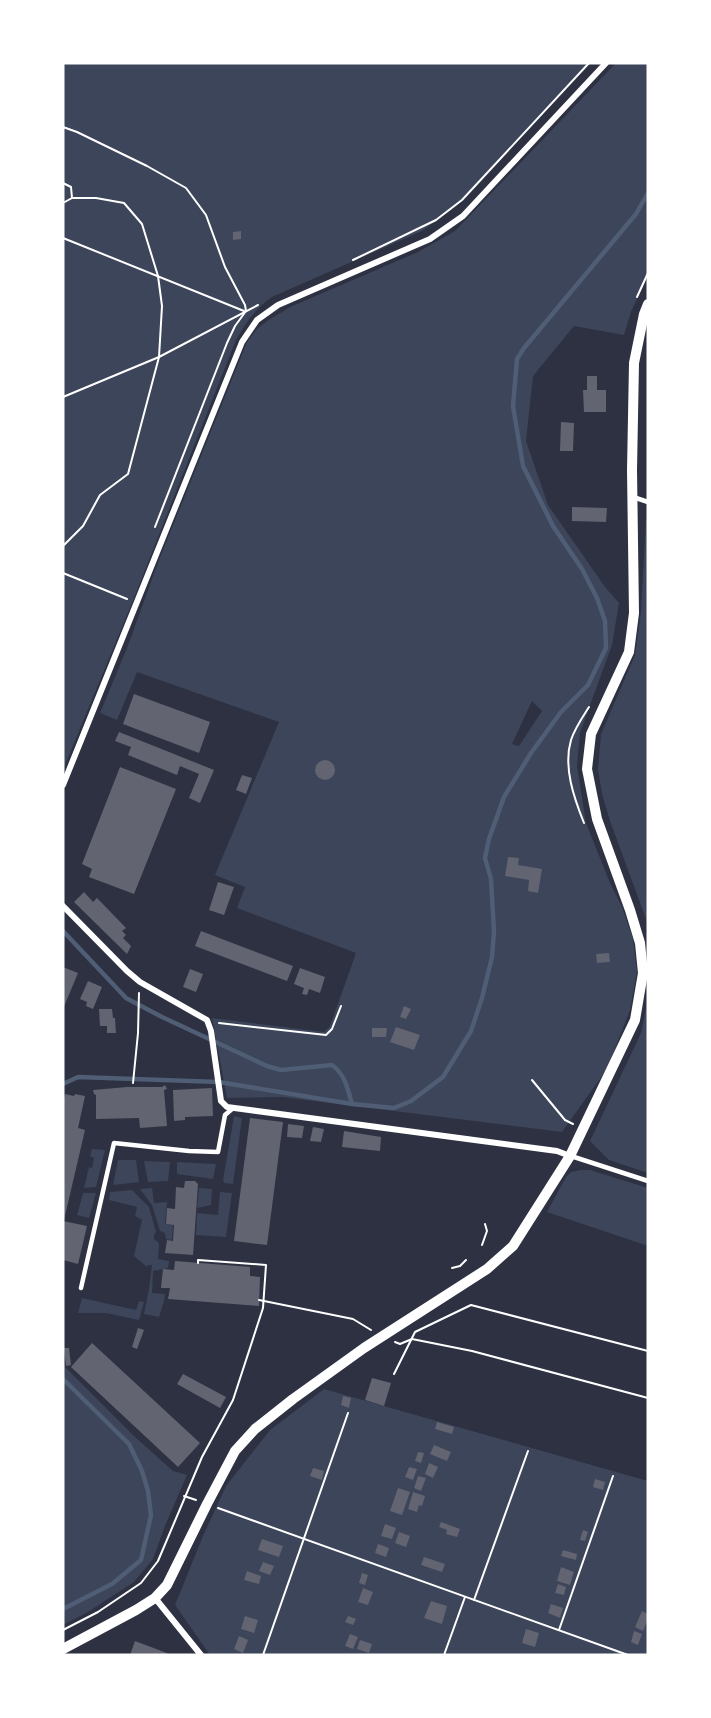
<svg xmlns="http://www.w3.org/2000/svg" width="711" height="1718" viewBox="0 0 711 1718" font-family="Mulish,sans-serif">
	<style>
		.green { fill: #3c4559; fill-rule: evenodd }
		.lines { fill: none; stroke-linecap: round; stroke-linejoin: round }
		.stream { stroke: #4f5d75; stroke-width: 4.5 }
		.building { fill: #626471 }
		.path { stroke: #fff; stroke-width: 2 }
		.service { stroke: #fff; stroke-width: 4.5 }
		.minor { stroke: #fff; stroke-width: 6 }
		.tertiary { stroke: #fff; stroke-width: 10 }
	</style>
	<rect width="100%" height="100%" fill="#2d3142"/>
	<g class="green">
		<path d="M63,63H589L455,207L422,231L272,297C255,309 246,322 236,340L134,598L63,770Z"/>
		<path d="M616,63H648V273L631,312L624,335L574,326L533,376L526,441L548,505L605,587L619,603L612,645L580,733L577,766L586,823L610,883L622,907L633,939L637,972L630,1010L607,1069L562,1132L282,1097L227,1098L212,1018L324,1032L330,1026L356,953L237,908L245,887L215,875L279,722L137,672L117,720L100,713L127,648L159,560L247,342L257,329L267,321L290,307L418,252L455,231ZM532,701L542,711L519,746L512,744Z"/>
		<path d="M648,517V930L646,919L610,821L602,794L598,769L601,734L635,655L641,611L646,519Z"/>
		<path d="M648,997V1173L609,1160L590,1141L641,1033Z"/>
		<path d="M234,1116L242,1118L233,1184L224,1183L223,1180Z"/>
		<path d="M92,1149L105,1150L96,1187L84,1188L89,1167L92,1168L94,1158L90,1156Z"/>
		<path d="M118,1160H136L139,1182L113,1185Z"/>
		<path d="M144,1161L170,1162L168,1181L148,1182Z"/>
		<path d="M177,1162L216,1164L213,1179L177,1174Z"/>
		<path d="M580,1170H590L648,1188V1246L547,1212L566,1177L571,1172Z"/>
		<path d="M152,1188L154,1203L167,1202L165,1224L173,1225L172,1240L166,1239L165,1233L160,1231L152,1205L140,1189Z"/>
		<path d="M199,1188L212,1189L211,1205L197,1208Z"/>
		<path d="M132,1190L149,1207L156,1232L154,1235V1239L159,1243L158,1259L169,1261L168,1268L153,1271L152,1293L165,1294L164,1301L159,1317L144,1314L149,1289L152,1265H148L147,1267L134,1256L142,1220L135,1216L137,1207L109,1200L110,1192Z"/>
		<path d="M220,1192L232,1193L226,1237L196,1235L197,1213L218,1215Z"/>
		<path d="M83,1193H96L89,1218L77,1215Z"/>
		<path d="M82,1298L136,1310L139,1301L144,1302L139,1320L106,1313H78Z"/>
		<path d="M63,1359L65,1367L134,1436L173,1471L187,1475L165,1526L153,1559L134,1582L88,1612L63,1625Z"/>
		<path d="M324,1389L648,1481V1655H210L175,1605L203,1536L226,1486L270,1430Z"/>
	</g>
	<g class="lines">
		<g class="stream">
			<path d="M63,931L126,998L162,1017L267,1066L281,1070L332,1065C345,1074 348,1090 352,1104"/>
			<path d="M63,1084L78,1077L219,1082L352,1104L394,1108L411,1101L443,1077L471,1031L482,998L492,957L494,932L491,879L485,858L489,839L504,797L531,753L561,712L588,685L606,648L605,621L597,598L582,569L553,526L523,466L513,406L517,359L524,348L636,214L648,193"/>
			<path d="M63,1379L129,1444L142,1471L148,1491L151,1515L141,1560L112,1584L63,1609"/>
		</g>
	</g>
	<g class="building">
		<path d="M241,231V239L233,240V232Z"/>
		<path d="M587,376H597V390H606V412H584L583,390H587Z"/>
		<path d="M561,422L574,423L573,451H560Z"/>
		<path d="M572,507L607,508L606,522L572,521Z"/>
		<path d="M134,694L210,722L199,753L123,724Z"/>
		<path d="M119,732L214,770L200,803L189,798L199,774L180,766L177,775L128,755L131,747L115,741Z"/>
		<circle cx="325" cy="770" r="10"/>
		<path d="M120,767L176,789L134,894L89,877L92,869L82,864Z"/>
		<path d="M242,775L252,778L246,794L236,790Z"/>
		<path d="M508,857L519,858L518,865L542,869L538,893L528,891L529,880L505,876Z"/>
		<path d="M218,882L234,887L224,915L209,910Z"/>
		<path d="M84,892L93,902L97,898L126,928L122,931L126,935L123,938L131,946L127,954L74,902Z"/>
		<path d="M201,931L293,966L287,981L195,946Z"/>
		<path d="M609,953L610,962L597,963L596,954Z"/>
		<path d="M63,967L78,973L63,1009Z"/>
		<path d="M300,968L325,977L320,993L309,989L307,995L302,994L304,988L294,984Z"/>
		<path d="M190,969L203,974L196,992L183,987Z"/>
		<path d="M88,981L102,987L93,1009L86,1006L87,1002L80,999Z"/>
		<path d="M404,1006L411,1009L406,1019L400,1017Z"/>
		<path d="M99,1009H112L113,1018H115L116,1033H107V1026H100Z"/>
		<path d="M396,1027L420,1035L414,1050L390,1042Z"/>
		<path d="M372,1028H387L386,1037H372Z"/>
		<path d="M165,1085L167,1089L164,1090L167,1126L140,1128L139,1118L96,1119V1095L94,1094L93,1090L127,1087H162Z"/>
		<path d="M212,1088L213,1116L185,1117V1120L174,1121L173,1090Z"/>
		<path d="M65,1094L74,1096L75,1094L85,1096L78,1128L85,1130L64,1220L63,1103Z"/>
		<path d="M250,1118L283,1122L267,1245L234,1241Z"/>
		<path d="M288,1124L304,1126L302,1138L287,1137Z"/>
		<path d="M313,1127L324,1129L321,1142L310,1141Z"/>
		<path d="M344,1131L381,1137L380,1151L342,1147Z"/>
		<path d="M185,1181H195L198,1184L193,1255L165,1253L167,1240L173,1241L174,1225L166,1224L167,1208L175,1209L176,1187L184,1188Z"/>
		<path d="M63,1221L87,1226L78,1264L63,1260Z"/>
		<path d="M175,1261L250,1267V1276L260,1277L259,1306L168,1299L170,1288H161L163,1269L174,1270Z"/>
		<path d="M138,1328L144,1330L137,1349L132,1347Z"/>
		<path d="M92,1343L200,1443L178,1467L71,1367Z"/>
		<path d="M64,1348H69L71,1365L66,1366Z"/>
		<path d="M183,1374L226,1397L220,1408L177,1384Z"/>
		<path d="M372,1378L391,1383L384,1406L365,1400Z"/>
		<path d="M343,1396L351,1398L349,1408L341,1405Z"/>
		<path d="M437,1422L454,1427L452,1434L435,1429Z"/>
		<path d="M434,1445L451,1452L447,1461L430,1454Z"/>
		<path d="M418,1452L424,1453L421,1463L415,1461Z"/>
		<path d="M429,1463L438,1467L433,1478L425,1474Z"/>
		<path d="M409,1467L417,1469L413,1480L405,1477Z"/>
		<path d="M313,1468L324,1471L322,1480L310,1476Z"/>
		<path d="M418,1476L426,1478L421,1491L414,1488Z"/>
		<path d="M595,1479L605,1482L603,1490L593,1487Z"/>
		<path d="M398,1488L410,1492L402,1515L390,1511Z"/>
		<path d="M413,1492L425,1496L422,1506L419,1505L417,1512L408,1509Z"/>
		<path d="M441,1522L460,1529L457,1537L446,1534L447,1530L439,1527Z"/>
		<path d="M385,1524L396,1528L392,1539L381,1536Z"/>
		<path d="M583,1530L588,1532L585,1541L580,1540Z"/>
		<path d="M399,1532L410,1536L406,1547L395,1543Z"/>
		<path d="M262,1539L283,1546L279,1557L258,1550Z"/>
		<path d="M378,1544L389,1548L386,1557L375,1553Z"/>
		<path d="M563,1550L577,1554L576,1560L561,1556Z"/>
		<path d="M424,1557L445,1564L442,1572L421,1565Z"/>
		<path d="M263,1562L274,1566L270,1575L259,1571Z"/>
		<path d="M561,1567L574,1572L570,1585L557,1581Z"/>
		<path d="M247,1571L261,1576L259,1584L244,1580Z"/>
		<path d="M362,1573L368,1575L365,1585L359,1583Z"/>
		<path d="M558,1584L566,1587L564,1595L555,1593Z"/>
		<path d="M363,1588L373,1592L368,1605L358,1602Z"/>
		<path d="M431,1601L447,1606L442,1624L424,1618Z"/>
		<path d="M551,1604L563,1608L560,1618L548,1613Z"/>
		<path d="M642,1611L648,1614V1619L643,1631L635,1627Z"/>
		<path d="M245,1616L258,1620L254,1633L241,1629Z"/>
		<path d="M348,1616L356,1619L353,1625L345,1622Z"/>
		<path d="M526,1629L539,1633L535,1647L522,1643Z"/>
		<path d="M634,1631L642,1634L638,1645L631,1642Z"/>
		<path d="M350,1634L358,1637L353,1649L345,1646Z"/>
		<path d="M239,1636L248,1640L243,1653L234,1649Z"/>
		<path d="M360,1640L372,1644L369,1653L357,1649Z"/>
		<path d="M135,1641L172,1655H130Z"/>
	</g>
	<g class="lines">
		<g class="path">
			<path d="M63,127L77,132L147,166L186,188L206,215L225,267L245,305L246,311L235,326L227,343L155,527"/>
			<path d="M63,183L71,187L72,198"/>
			<path d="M63,203L72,198H96L124,203L142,224L158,276L162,306L159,357L128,474L100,495L83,526L63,546"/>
			<path d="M63,238L244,311"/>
			<path d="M353,260L436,220L462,200L589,63"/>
			<path d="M637,297L648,273"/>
			<path d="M63,397L159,357L258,305"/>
			<path d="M63,573L127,599"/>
			<path d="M584,823C574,798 563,767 571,740C575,728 582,718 589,707"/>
			<path d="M219,1023L326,1035L332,1029L341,1006"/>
			<path d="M532,1080L565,1120L573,1124"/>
			<path d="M133,1083L138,1033L139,993"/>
			<path d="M482,1245L487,1231L485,1224"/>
			<path d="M452,1268L460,1266L466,1260"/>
			<path d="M259,1300L353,1319L371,1330"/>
			<path d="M395,1342L400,1344L412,1339L472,1351L648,1398"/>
			<path d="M394,1374L415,1332L471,1305L648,1351"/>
			<path d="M184,1496L196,1500"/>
			<path d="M218,1508L628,1655"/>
			<path d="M474,1600L528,1451"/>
			<path d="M63,1630L98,1612L141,1583L158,1561L202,1457L233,1400L263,1308L266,1265L198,1260V1263"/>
			<path d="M559,1630L613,1476"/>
			<path d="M263,1655L348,1413"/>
			<path d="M444,1655L465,1597"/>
		</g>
		<g class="service">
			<path d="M633,497L648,502"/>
			<path d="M571,1156L648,1181"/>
			<path d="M81,1288L114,1143L189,1151L218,1152L225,1115L232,1109"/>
		</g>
		<g class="minor">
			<path d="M63,785L242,342L257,320L278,305L430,239L463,216L606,63"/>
			<path d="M63,906L127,971L140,982L207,1020L211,1031L221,1101L227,1107L557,1151L570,1156"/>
			<path d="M155,1598L201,1655"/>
		</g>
		<path class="tertiary" d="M63,1649L136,1610L155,1598L167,1585L207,1504L235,1451L255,1429L293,1399L364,1348L487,1269L513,1246L570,1156L635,1020L643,973L640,943L630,910L597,819L587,769L591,734L629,652L634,613L632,470L634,363L644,314L648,304"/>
	</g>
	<rect width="711" height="1718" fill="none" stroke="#ffffff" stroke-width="129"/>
</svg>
